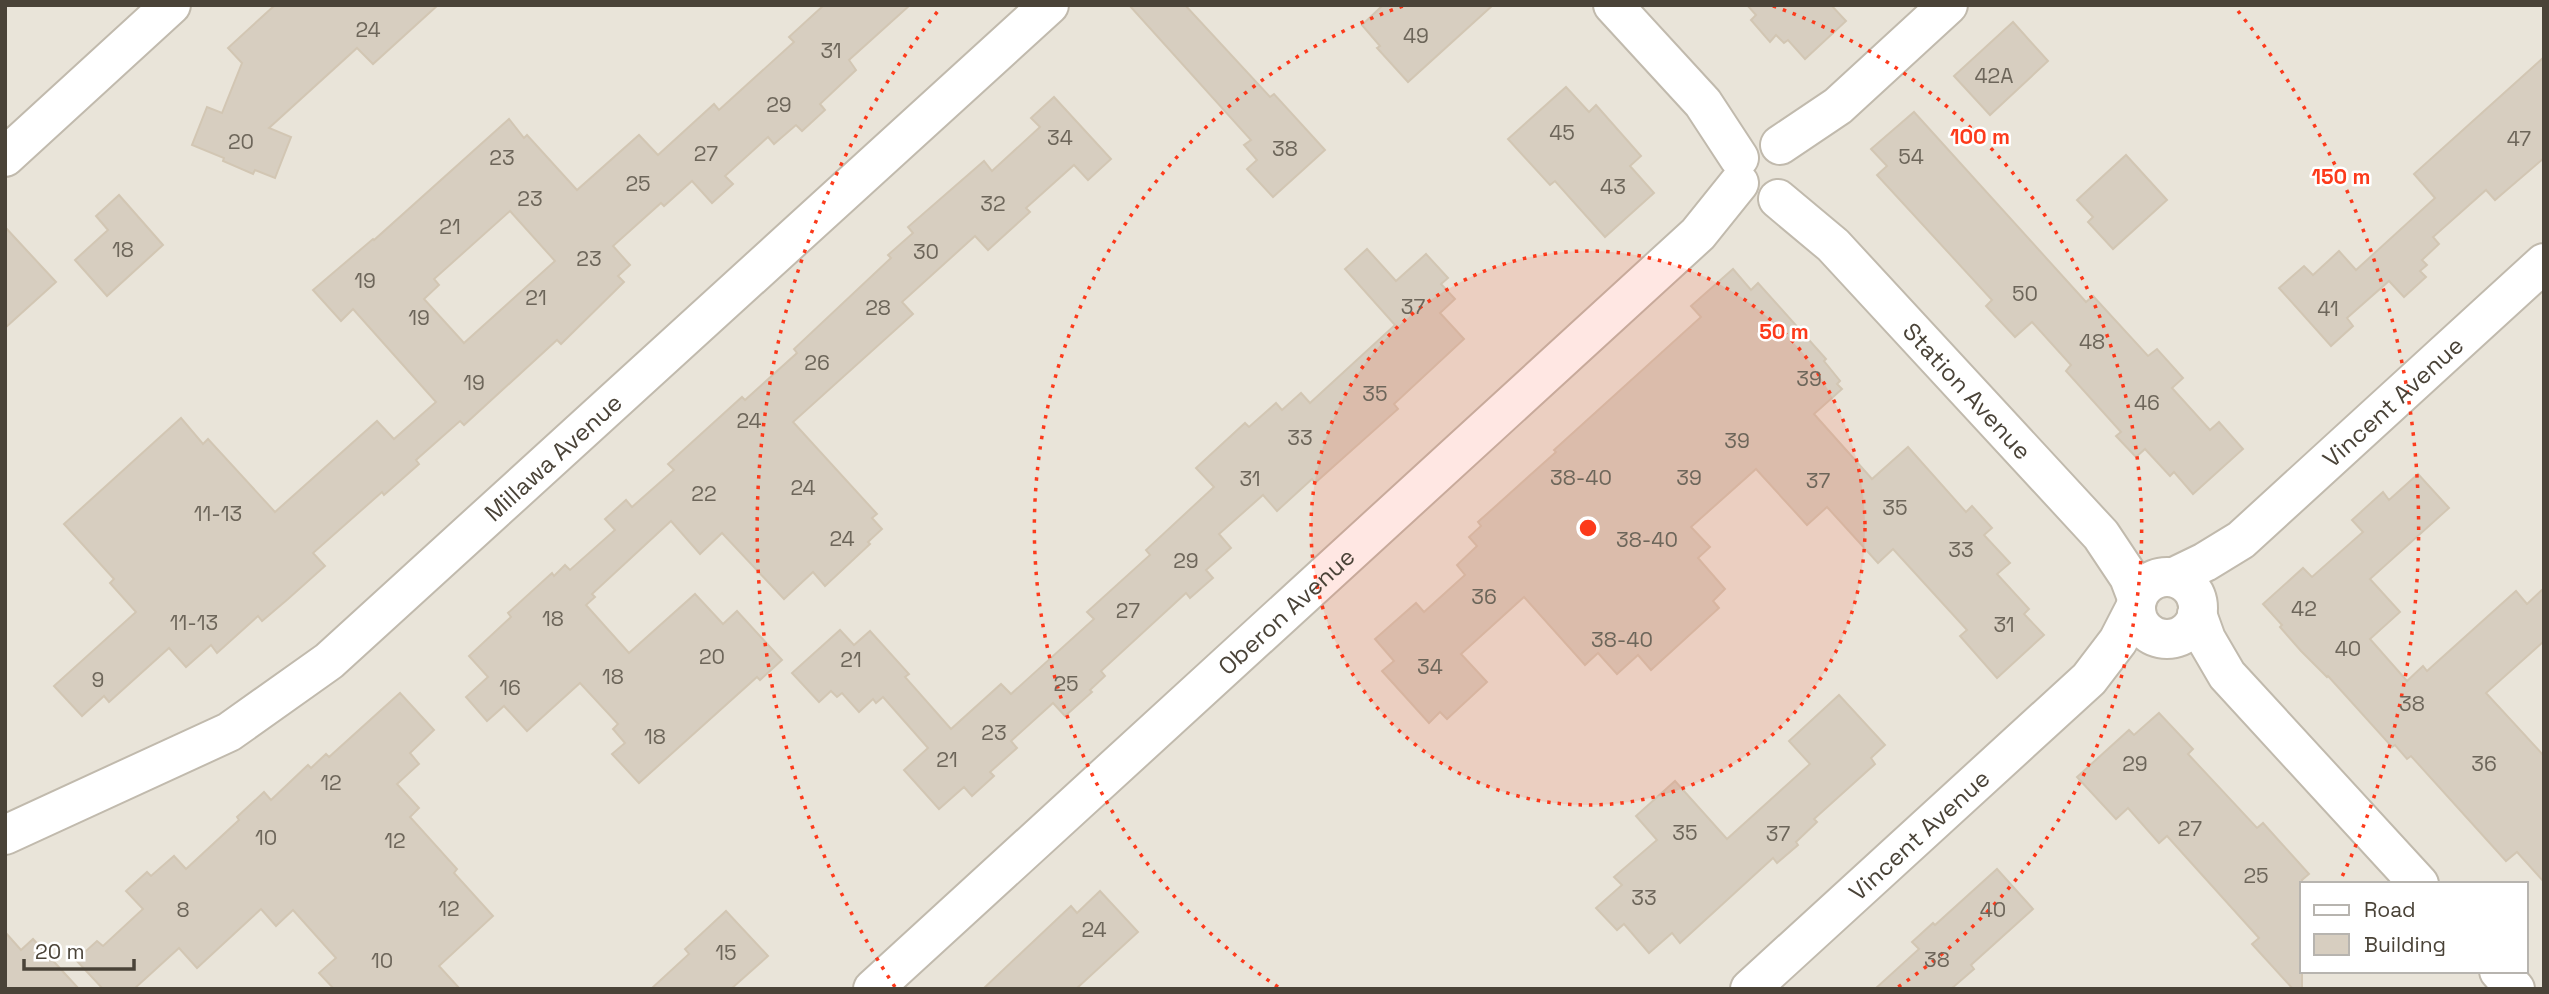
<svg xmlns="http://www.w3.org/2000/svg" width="2549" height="994" viewBox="0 0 2549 994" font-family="'Space Grotesk',sans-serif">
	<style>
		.residential { fill: #e9e4d9; fill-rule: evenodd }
		.building { fill: #d7cec0; stroke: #d2c6b3; stroke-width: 2; fill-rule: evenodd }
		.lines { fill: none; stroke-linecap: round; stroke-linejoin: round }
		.minor-casing { stroke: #c1baad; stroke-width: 42 }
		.minor { stroke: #fff; stroke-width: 38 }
		.ring { fill: none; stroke: #fc3a1b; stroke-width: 3.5; stroke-dasharray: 3.5 7 }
		.labels { text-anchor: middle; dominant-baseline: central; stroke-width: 5; stroke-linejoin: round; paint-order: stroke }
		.number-label { font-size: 21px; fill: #6d665a }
		.street-label { font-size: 24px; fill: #4a4338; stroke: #fff }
		.centre { fill: #fc3a1b; stroke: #fff; stroke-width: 3.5 }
		.ring-label { font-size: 21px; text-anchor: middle; font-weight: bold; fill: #fc3a1b; stroke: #fff; stroke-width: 5; stroke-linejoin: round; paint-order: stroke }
	</style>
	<rect width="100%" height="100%" fill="#f5f2eb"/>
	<path class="residential" d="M5,5H2544V989H5ZM2302,884H2526V971H2302Z"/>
	<g class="building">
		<path d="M275,5H438L373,64L357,48L269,128L291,137L275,178L255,170L253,174L223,161L224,158L192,145L207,107L222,113L242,63L228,48Z"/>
		<path d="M824,5H910L849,60L856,70L820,104L825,110L802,131L796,125L774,144L768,137L725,176L733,184L712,203L692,181L664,206L661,203L613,246L630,265L618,276L624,282L561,344L557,340L464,425L460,421L416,460L419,464L384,495L382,492L313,553L325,566L288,599L262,621L258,616L217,653L211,645L186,667L169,648L109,702L104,696L82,716L54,686L136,612L110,583L114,579L64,524L181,418L203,444L208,439L275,512L377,421L394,439L436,402L353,309L341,321L313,290L373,239L374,240L509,119L524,138L527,135L577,190L639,135L658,155L714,104L719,110L794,42L789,37ZM510,211L555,261L464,343L424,299L439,285L434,279Z"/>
		<path d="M1129,5H1185L1270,97L1274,94L1325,150L1273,197L1247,169L1257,160L1244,145L1251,140Z"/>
		<path d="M1383,5H1493L1408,82L1377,48L1380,46L1362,25Z"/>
		<path d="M1747,5H1831L1846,21L1805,59L1788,40L1784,43L1776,35L1770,42L1751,20L1756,15Z"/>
		<path d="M2013,22L2048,61L1990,115L1954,76Z"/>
		<path d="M2544,57V158L2495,200L2486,190L2433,237L2439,244L2422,260L2427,265L2420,271L2426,277L2404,297L2389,281L2347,318L2353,326L2331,346L2279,288L2304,266L2313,275L2339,251L2356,270L2435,198L2414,174Z"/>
		<path d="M1566,87L1589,112L1596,105L1641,156L1630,166L1654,193L1605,237L1555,181L1550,185L1508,139Z"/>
		<path d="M1054,97L1111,159L1088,180L1074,165L1026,208L1030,212L988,250L975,236L902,302L913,314L793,422L877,514L872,518L882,529L868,542L870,544L825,586L813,572L784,599L722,533L700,554L671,521L592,594L595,597L586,605L629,653L695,594L723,624L737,611L782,660L760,680L757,677L639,783L612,754L625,743L613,729L618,724L580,683L527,731L504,706L487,721L466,697L488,677L469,656L511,617L508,613L552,573L554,576L565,565L570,570L615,530L605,519L626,500L632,507L674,470L668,464L742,397L745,400L797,353L794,349L891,258L888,255L913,233L908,227L984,161L992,171L1040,127L1031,118Z"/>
		<path d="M1914,112L2086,302L2093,296L2148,356L2157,349L2183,378L2172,388L2210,430L2219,422L2243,449L2193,494L2174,472L2170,476L2145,449L2136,457L2116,436L2121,432L2066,371L2071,365L2032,322L2015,337L1986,306L1992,300L1877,175L1887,166L1871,149Z"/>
		<path d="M2126,155L2167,200L2113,249L2088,222L2093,217L2077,200Z"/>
		<path d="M119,195L163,245L107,296L75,260L108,230L96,216Z"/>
		<path d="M5,227L56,282L5,328Z"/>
		<path d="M1367,249L1396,281L1426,254L1448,278L1441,284L1455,299L1440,313L1464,339L1394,404L1398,409L1315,483L1312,479L1277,511L1263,495L1219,534L1231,548L1206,570L1213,578L1190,598L1186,593L1101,671L1105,676L1090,690L1092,692L1065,716L1053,703L1011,741L1017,748L990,772L994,776L972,796L964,787L939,809L904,770L928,748L883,697L876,703L873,699L859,712L842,693L837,697L831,691L819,702L792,673L840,630L854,645L870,631L909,674L905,677L951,729L1001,684L1011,694L1094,619L1087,612L1150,555L1146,550L1214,487L1196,468L1245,423L1249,427L1276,403L1282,410L1301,393L1310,403L1395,325L1345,269Z"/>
		<path d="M1733,269L1751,290L1758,283L1826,359L1824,361L1840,381L1837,384L1842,389L1814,414L1872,479L1908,447L1966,512L1972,506L1992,528L1984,535L2010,563L1997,574L2029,609L2024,614L2044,635L1997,678L1960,636L1967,630L1893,549L1878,563L1827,507L1807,525L1756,469L1691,527L1710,547L1698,558L1725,589L1713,601L1719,608L1651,670L1638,655L1617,674L1598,653L1585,665L1524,597L1461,654L1487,682L1447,719L1440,712L1429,723L1382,671L1394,661L1375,639L1416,603L1424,612L1465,575L1457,565L1477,546L1469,537L1481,526L1478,522L1556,452L1554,450L1701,317L1691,306Z"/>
		<path d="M2418,474L2449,508L2370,579L2400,612L2370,639L2407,681L2423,666L2427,671L2516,591L2527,604L2544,588V641L2486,693L2544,756V882L2517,852L2506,861L2411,756L2407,759L2395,745L2392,747L2328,676L2327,677L2301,651L2280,627L2282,625L2263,604L2303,568L2312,577L2363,532L2352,520L2383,492L2389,500Z"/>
		<path d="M400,693L434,730L410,753L419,764L397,784L419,808L410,817L457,869L454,873L493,916L439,966L460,989H334L319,973L336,958L293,910L276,926L261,909L197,968L179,948L134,989H103L76,960L97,941L103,946L143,909L126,891L147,872L151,876L174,856L186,869L239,820L237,817L264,792L271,800L308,765L311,768L326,754L329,757Z"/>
		<path d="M1839,695L1885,745L1871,758L1875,764L1814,819L1817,822L1796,842L1798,845L1777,863L1773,858L1680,943L1672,933L1649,953L1624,924L1617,930L1596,908L1622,885L1614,877L1657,840L1636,816L1675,781L1727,839L1810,764L1789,741Z"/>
		<path d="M2159,713L2193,749L2188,754L2257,828L2263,823L2309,874L2302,880V989H2293L2252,944L2259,938L2167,836L2159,843L2128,808L2116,819L2077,777L2129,730L2134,735Z"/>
		<path d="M1997,869L2033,909L1971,965L1974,969L1951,989H1875L1919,949L1912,942L1933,923L1935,925Z"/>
		<path d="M1100,891L1138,932L1076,989H983L1071,906L1077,913Z"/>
		<path d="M726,911L768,956L731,989H651L689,954L685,949Z"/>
		<path d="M5,932L21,950L33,939L79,989H5Z"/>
	</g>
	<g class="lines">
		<g class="minor-casing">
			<g id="minor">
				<path d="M1613,5L1703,103L1739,158"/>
				<path d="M1780,145L1838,106L1948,5"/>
				<path d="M5,157L171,5"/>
				<path id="s1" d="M1778,199L1833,245L2101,535L2129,577L2137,598"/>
				<path id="s2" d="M2174,577L2205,562L2241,540L2544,263"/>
				<circle cx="2167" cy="608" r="31"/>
				<path d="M2197,614L2206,639L2227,675L2419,884"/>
				<path id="s3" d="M5,835L229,732L329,661L1049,5"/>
				<path d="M2499,971L2515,989"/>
				<path id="s4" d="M873,989L1698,234L1739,183"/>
				<path id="s5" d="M1750,989L2089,679L2118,641L2135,608"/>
			</g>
		</g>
		<use href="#minor" class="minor"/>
	</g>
	<circle cx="1588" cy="528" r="277" fill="#fc3a1b" fill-opacity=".12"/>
	<g class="ring">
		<circle cx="1588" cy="528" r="277"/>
		<path d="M1278 987A554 554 0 0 1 1403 6M1773 6A554 554 0 0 1 1898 987"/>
		<path d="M895 987A831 831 0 0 1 938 11M2238 11A831 831 0 0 1 2341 879"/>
	</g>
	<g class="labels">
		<g class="number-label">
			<text x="368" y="29">24</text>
			<text x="1416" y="35">49</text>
			<text x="831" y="50">31</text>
			<text x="1994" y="75">42A</text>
			<text x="779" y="104">29</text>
			<text x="1562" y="132">45</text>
			<text x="1060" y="137">34</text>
			<text x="2519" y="138">47</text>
			<text x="241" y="141">20</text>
			<text x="1285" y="148">38</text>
			<text x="706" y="153">27</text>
			<text x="1911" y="156">54</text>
			<text x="502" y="157">23</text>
			<text x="638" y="183">25</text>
			<text x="1613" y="186">43</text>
			<text x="530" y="198">23</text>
			<text x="993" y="203">32</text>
			<text x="450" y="226">21</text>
			<text x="123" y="249">18</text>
			<text x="926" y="251">30</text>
			<text x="589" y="258">23</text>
			<text x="365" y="280">19</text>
			<text x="2025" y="293">50</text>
			<text x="536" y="297">21</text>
			<text x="1413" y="306">37</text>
			<text x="878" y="307">28</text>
			<text x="2328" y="308">41</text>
			<text x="419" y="317">19</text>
			<text x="2092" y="341">48</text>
			<text x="817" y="362">26</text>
			<text x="1809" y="378">39</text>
			<text x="474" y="382">19</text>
			<text x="1375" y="393">35</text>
			<text x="2147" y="402">46</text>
			<text x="749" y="420">24</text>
			<text x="1300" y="437">33</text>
			<text x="1737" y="440">39</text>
			<text x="1581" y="477">38-40</text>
			<text x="1689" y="477">39</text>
			<text x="1250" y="478">31</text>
			<text x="1818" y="480">37</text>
			<text x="803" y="487">24</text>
			<text x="704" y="493">22</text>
			<text x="1895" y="507">35</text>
			<text x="218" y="513">11-13</text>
			<text x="842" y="538">24</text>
			<text x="1647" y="539">38-40</text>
			<text x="1961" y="549">33</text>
			<text x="1186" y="560">29</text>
			<text x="1484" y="596">36</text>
			<text x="2304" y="608">42</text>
			<text x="1128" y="610">27</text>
			<text x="553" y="618">18</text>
			<text x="194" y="622">11-13</text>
			<text x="2004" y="624">31</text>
			<text x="1622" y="639">38-40</text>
			<text x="2348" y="648">40</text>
			<text x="712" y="656">20</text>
			<text x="851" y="659">21</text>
			<text x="1430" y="666">34</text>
			<text x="613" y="676">18</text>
			<text x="98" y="679">9</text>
			<text x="1066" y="683">25</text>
			<text x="510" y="687">16</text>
			<text x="2412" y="703">38</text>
			<text x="994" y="732">23</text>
			<text x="655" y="736">18</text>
			<text x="947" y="759">21</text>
			<text x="2135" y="763">29</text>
			<text x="2484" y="763">36</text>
			<text x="331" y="782">12</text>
			<text x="2190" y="828">27</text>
			<text x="1685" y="832">35</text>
			<text x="1778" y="833">37</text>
			<text x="266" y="837">10</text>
			<text x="395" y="840">12</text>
			<text x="2256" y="875">25</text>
			<text x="1644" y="897">33</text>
			<text x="449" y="908">12</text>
			<text x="183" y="909">8</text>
			<text x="1993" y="909">40</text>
			<text x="1094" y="929">24</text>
			<text x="726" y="952">15</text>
			<text x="1937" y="959">38</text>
			<text x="382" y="960">10</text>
		</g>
		<g class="street-label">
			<text stroke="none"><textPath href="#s1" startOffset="270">Station Avenue</textPath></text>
			<text stroke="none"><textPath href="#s2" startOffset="282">Vincent Avenue</textPath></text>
			<text stroke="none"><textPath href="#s3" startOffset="672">Millawa Avenue</textPath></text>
			<text stroke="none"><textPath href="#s4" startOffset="560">Oberon Avenue</textPath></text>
			<text stroke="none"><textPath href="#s5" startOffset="229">Vincent Avenue</textPath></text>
		</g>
	</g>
	<circle cx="1588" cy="528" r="10" class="centre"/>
	<g class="ring-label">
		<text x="1980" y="144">100 m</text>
		<text x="2341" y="184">150 m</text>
		<text x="1784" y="339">50 m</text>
	</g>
	<rect width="2549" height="994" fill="none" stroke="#4a4338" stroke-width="14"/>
	<rect x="2300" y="882" width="228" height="91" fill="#ffffff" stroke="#b7b4af" stroke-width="2"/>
	<rect x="2314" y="905" width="35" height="10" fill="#ffffff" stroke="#b7b4af" stroke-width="2"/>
	<text x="2364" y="917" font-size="21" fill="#4a4338">Road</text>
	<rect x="2314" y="934" width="35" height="21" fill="#d7cec0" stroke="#b7b4af" stroke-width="2"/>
	<text x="2364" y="952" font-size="21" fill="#4a4338">Building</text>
	<path d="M24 959v10h110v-10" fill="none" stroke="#4a4338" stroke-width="3.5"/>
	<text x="35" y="959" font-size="21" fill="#4a4338" stroke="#ffffff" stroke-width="5" paint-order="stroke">20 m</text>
</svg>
